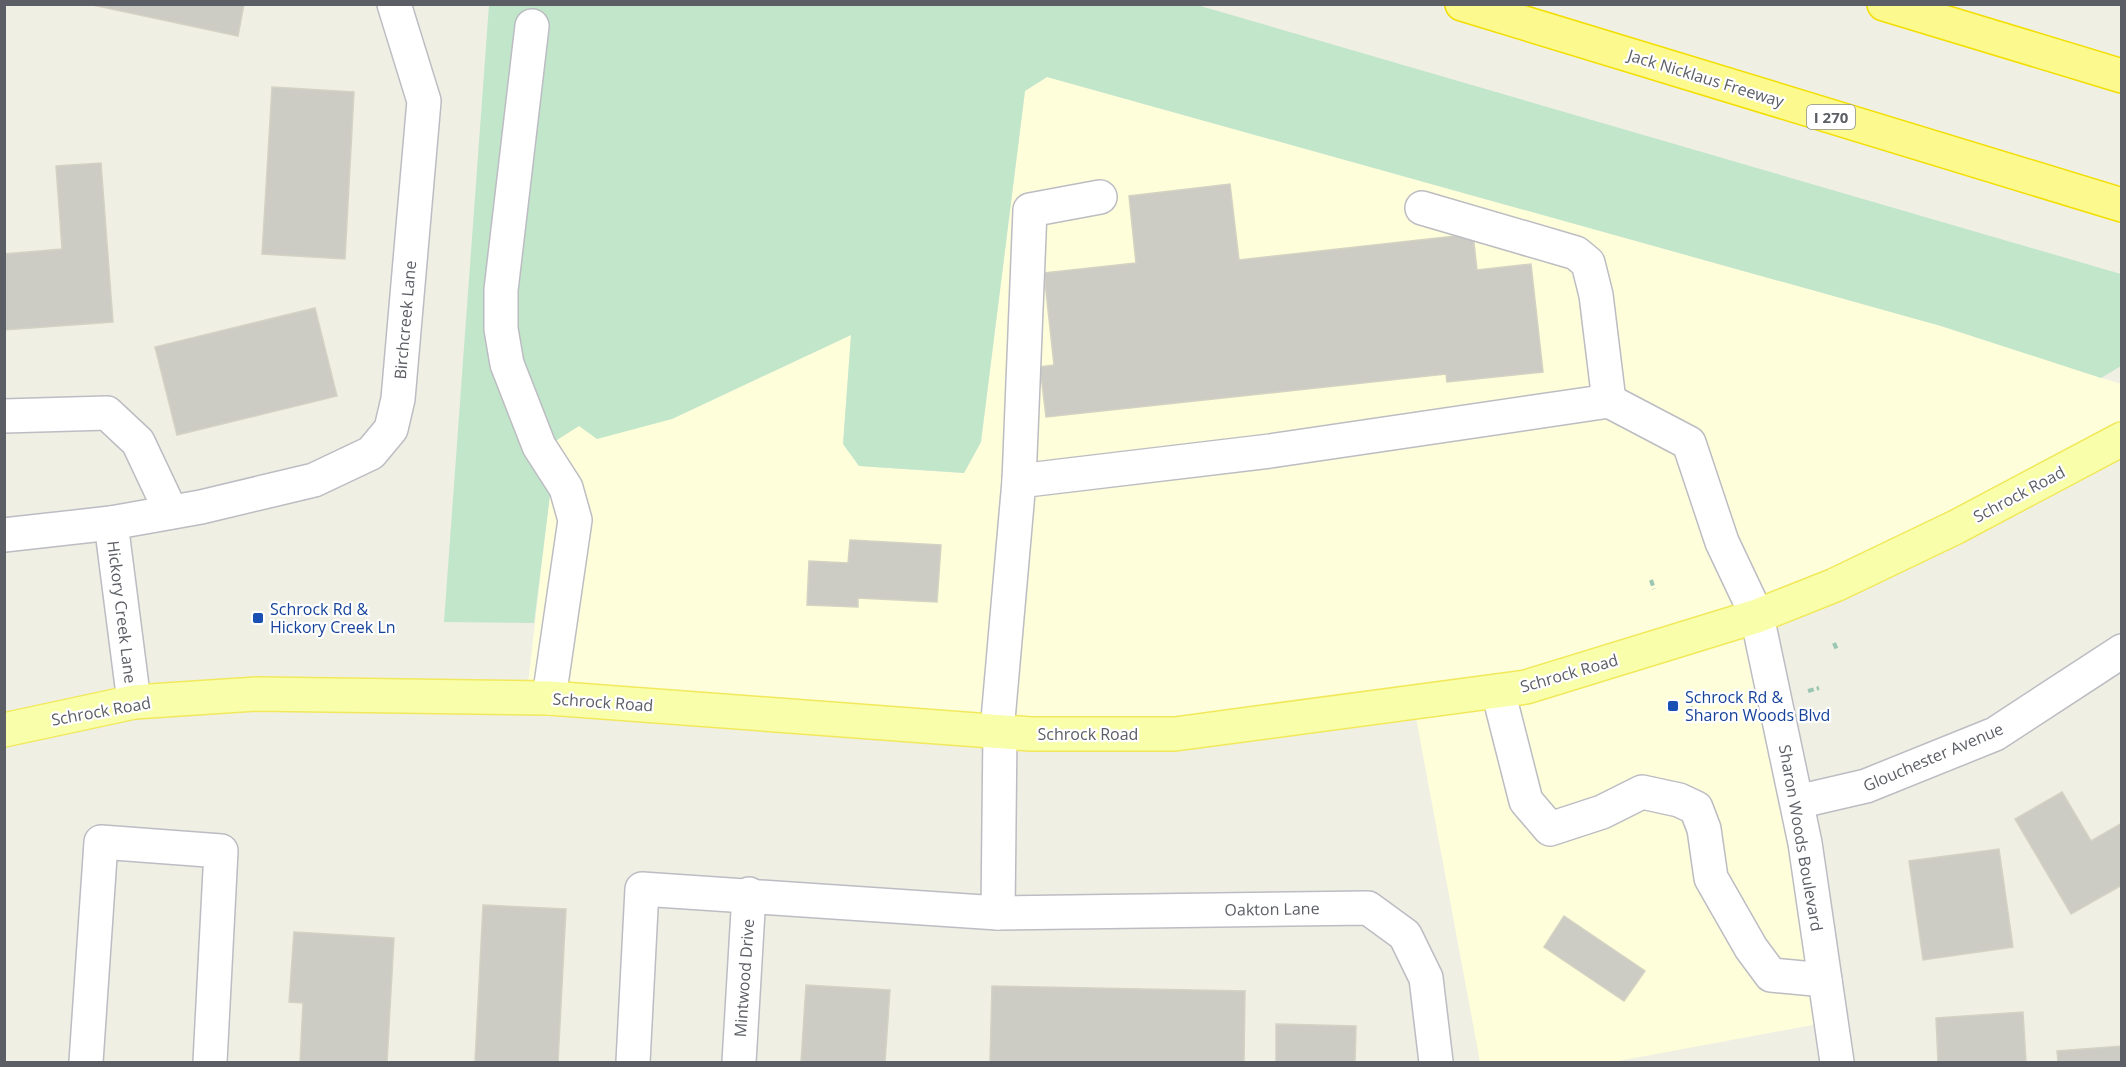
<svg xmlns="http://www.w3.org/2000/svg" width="2126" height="1067" viewBox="0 0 2126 1067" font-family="'Open Sans',sans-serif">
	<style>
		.commercial { fill: #fefeda }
		.green { fill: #c1e6ca }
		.building { fill: #cccbc4; stroke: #d3d2c3; stroke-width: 1.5 }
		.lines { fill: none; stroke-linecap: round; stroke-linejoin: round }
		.minor-casing { stroke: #bcbcc3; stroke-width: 36 }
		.major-casing { stroke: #f1e95b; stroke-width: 36 }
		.highway-casing { stroke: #f2de01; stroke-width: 36 }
		.path { stroke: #9ac7b2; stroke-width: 4; stroke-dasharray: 6 3; stroke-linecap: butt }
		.minor { stroke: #fff; stroke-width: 33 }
		.major { stroke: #f9feaa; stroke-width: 33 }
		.highway { stroke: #fcfa8e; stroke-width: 33 }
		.transit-dot { fill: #1a4fb4; stroke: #fff; stroke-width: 2 }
		.labels { text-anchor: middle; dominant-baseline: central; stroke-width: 4.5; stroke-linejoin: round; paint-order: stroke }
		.shield { fill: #fff; stroke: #8d8e93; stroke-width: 1.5 }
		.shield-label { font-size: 15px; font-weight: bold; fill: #5c5e65 }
		.street-label { font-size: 16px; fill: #5c5e65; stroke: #fff }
		.transit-label { font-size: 16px; fill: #164399; stroke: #fff; text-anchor: start }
	</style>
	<rect width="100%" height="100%" fill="#efefe4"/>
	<path class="commercial" d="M1047,77L1941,326L2121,384V441L1749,624L1845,1019L1613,1062H1480L1414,707L1192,727L526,701L556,440L579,426L672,419L851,335L843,444L859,466L964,473L981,442L1025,91Z"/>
	<path class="green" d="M489,5H1197L2121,274V366L2101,378L1941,326L1047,77L1025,91L981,442L964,473L859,466L843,444L851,335L672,419L597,439L579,426L557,440L534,623L444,622Z"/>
	<g class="building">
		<path d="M88,4H244L238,36Z"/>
		<path d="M272,87L354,92L345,259L262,254Z"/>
		<path d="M101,163L113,322L4,330V254L62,249L56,166Z"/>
		<path d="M1230,184L1239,260L1473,234L1477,270L1531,264L1543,372L1447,382L1446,374L1046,417L1040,367L1054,365L1044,273L1136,263L1129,196Z"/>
		<path d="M315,308L337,396L177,435L155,347Z"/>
		<path d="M850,540L941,545L937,602L858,598V607L807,605L809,561L848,563Z"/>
		<path d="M2062,792L2091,841L2122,823V885L2071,914L2015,819Z"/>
		<path d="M1999,849L2013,947L1923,960L1909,861Z"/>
		<path d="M483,905L566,909L558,1062H475Z"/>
		<path d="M1564,916L1645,971L1624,1001L1544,947Z"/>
		<path d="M294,932L394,938L387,1062H300L303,1003L289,1002Z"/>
		<path d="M806,985L890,990L885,1062H801Z"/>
		<path d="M992,986L1245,991L1244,1062H990Z"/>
		<path d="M2023,1012L2026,1062H1938L1936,1018Z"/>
		<path d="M1276,1024L1356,1026L1355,1062H1276Z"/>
		<path d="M2122,1046V1062H2058L2057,1051Z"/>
	</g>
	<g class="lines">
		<g class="minor-casing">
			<g id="minor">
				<path d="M532,26L501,290V329L507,364L539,446L566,488L575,520L549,698"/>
				<path d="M1422,208L1576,253L1588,263L1596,295L1609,401"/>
				<path d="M4,416L107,413L138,442L171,512"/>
				<path d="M1019,481L1030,210L1100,197"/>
				<path d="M111,523L134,702"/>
				<path d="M4,535L111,523L201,507L314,480L371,453L391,429L398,399L424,101L394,4"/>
				<path d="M1498,691L1526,801L1550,829L1602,812L1642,792L1679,800L1696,808L1704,829L1711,878L1751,948L1771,975L1825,980"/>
				<path d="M997,731L1019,481L1270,451L1609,401L1689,443L1722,542L1757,616L1805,843L1837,1062"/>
				<path d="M1797,802L1866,786L1995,734L2122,651"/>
				<path d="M998,913L1000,731"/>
				<path d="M86,1062L101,842L221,851L210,1062"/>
				<path d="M633,1062L642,889L998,913L1368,908L1405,935L1426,978L1436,1062"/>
				<path d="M739,1062L749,894"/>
			</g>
		</g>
		<g class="major-casing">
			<path id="major" d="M4,730L134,702L257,694L549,698L1031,734H1175L1526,687L1757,616L1835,585L1956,527L2122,439"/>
		</g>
		<g class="highway-casing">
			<g id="highway">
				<path d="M1462,4L2122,205"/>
				<path d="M1884,4L2122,76"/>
			</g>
		</g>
		<g class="path">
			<path d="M1651,580L1654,589"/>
			<path d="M1834,643L1837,650"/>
			<path d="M1808,691L1819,688"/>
			<path d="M1688,698L1691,708"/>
		</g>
		<use href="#minor" class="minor"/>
		<use href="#major" class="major"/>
		<use href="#highway" class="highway"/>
	</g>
	<g class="transit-dot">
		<rect x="252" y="612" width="12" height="12" rx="3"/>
		<rect x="1667" y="700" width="12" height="12" rx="3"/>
	</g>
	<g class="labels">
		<rect class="shield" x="1807" y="105" width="48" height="24" rx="4.5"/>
		<g class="shield-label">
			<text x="1831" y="117">I 270</text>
		</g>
		<g class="street-label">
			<text transform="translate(1706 78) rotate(17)">Jack Nicklaus Freeway</text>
			<text transform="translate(405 320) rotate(-85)">Birchcreek Lane</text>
			<text transform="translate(2019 494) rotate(-28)">Schrock Road</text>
			<text transform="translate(122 612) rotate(83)">Hickory Creek Lane</text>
			<text transform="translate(1569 673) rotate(-16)">Schrock Road</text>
			<text transform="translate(603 702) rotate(4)">Schrock Road</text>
			<text transform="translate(101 711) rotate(-10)">Schrock Road</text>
			<text x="1088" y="734">Schrock Road</text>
			<text transform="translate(1933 757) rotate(-23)">Glouchester Avenue</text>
			<text transform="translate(1801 838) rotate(80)">Sharon Woods Boulevard</text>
			<text transform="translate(1272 909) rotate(-1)">Oakton Lane</text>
			<text transform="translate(744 978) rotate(-86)">Mintwood Drive</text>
		</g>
		<g class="transit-label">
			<text x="270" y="609">Schrock Rd &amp;<tspan x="270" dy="18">Hickory Creek Ln</tspan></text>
			<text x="1685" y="697">Schrock Rd &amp;<tspan x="1685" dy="18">Sharon Woods Blvd</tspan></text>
		</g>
	</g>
	<rect width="2126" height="1067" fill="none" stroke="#5c5e65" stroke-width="12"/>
</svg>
